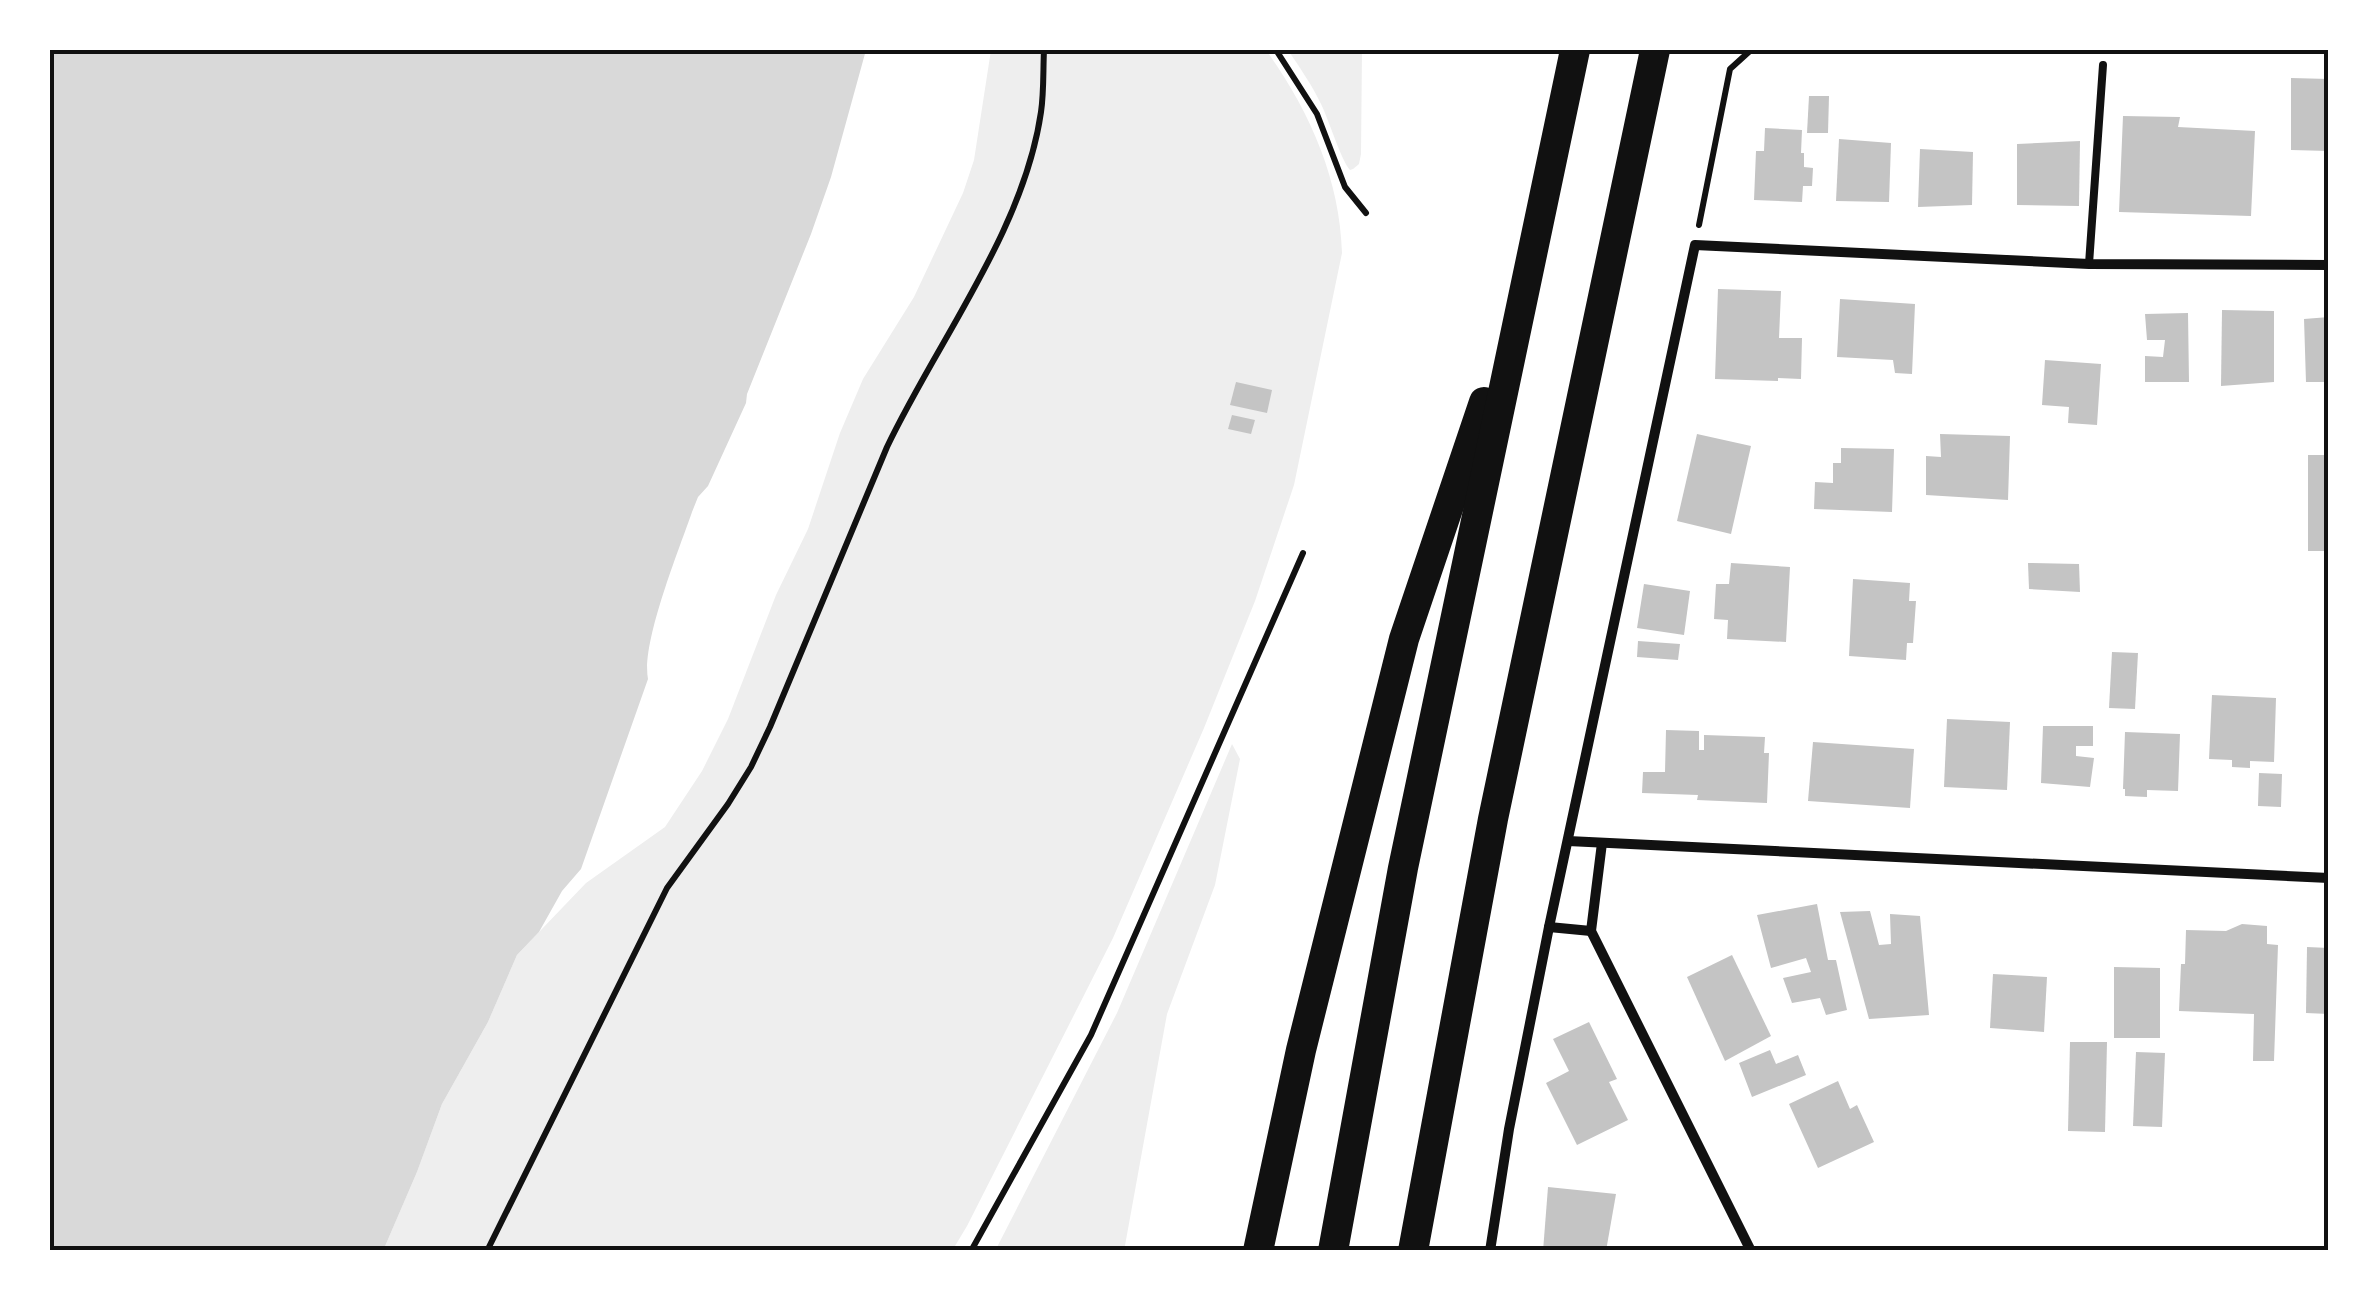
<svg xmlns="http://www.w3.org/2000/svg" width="2379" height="1301" viewBox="0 0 2379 1301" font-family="'Fira Sans Condensed',sans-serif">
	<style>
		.green { fill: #eee }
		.water { fill: #d9d9d9 }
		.building { fill: #c4c4c4 }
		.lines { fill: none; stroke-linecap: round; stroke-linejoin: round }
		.path { stroke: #111; stroke-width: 6 }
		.service { stroke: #111; stroke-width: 8 }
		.minor { stroke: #111; stroke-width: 10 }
		.motorway { stroke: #111; stroke-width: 30 }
		.neatline { fill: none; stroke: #111; stroke-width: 4 }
	</style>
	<rect width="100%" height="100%" fill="#fff"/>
	<g class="green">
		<path d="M991,50H1266C1309,110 1340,178 1342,253L1294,485L1255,601L1204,728L1113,938L967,1226L952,1251H383L417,1172L442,1104L488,1022L517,955L586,883L665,827L702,771L728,719L776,595L808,529L840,433L863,379L914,297L963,193L974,160Z"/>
		<path d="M1288,50H1362L1361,154L1359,164L1353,169L1350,170C1341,160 1329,120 1321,104C1312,85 1300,68 1288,50Z"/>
		<path d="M1232,744L1240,759L1215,885L1167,1014L1124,1251H995L1117,1013Z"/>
	</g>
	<path class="water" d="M50,50H866L831,177L811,234L747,394L746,403L708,486L698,497L692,512C679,550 641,643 648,679L581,869L562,891L539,932L517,955L488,1022L442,1104L417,1172L383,1251H50Z"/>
	<g class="building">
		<path d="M2291,78L2329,79V151L2291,150Z"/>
		<path d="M1809,96H1829L1828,133H1807Z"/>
		<path d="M2123,116L2180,117L2178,127L2255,131L2251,216L2119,212Z"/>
		<path d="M1765,128L1802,130L1801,153H1804V167L1813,168L1812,186H1803L1802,202L1754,200L1756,151H1764Z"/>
		<path d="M1839,139L1891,143L1889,202L1836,201Z"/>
		<path d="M2080,141L2079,206L2017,205V144Z"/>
		<path d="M1920,149L1973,152L1972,205L1918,207Z"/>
		<path d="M1718,289L1781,291L1779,338H1802L1801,379L1778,378V381L1715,379Z"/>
		<path d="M1840,299L1915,304L1912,374L1895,373L1893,360L1837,357Z"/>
		<path d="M2222,310L2274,311V382L2221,386Z"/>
		<path d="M2188,313L2189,382H2145V356L2163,357L2165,340H2147L2145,314Z"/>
		<path d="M2329,317V382H2306L2304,319Z"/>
		<path d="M2045,360L2101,364L2097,425L2068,423L2069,407L2042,405Z"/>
		<path d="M1236,382L1272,390L1267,413L1230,405Z"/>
		<path d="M1232,415L1255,420L1251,434L1228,429Z"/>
		<path d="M1697,434L1751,446L1731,534L1677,521Z"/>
		<path d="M1940,434L2010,436L2008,500L1926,495V456L1941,457Z"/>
		<path d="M1841,448L1894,449L1892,512L1814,509L1815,482L1833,483V463H1841Z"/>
		<rect x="2308" y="455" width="21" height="96"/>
		<path d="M1731,563L1790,567L1786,642L1727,639L1728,620L1714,619L1716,584H1729Z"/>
		<path d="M2028,563L2079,564L2080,592L2029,589Z"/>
		<path d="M1853,579L1910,583L1909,601H1916L1913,643H1907L1906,660L1849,656Z"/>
		<path d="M1644,584L1690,591L1684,635L1637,628Z"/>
		<path d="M1638,641L1680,644L1678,660L1637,657Z"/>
		<path d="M2112,652L2138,653L2135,709L2109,708Z"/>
		<path d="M2212,695L2276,698L2274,762L2250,761V768L2232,767V760L2209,759Z"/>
		<path d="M1947,719L2010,722L2007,790L1944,787Z"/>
		<path d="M2043,726H2093V746H2076V756L2094,758L2090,787L2041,783Z"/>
		<path d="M1666,730L1699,731V750H1704V735L1765,737L1764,753H1769L1767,803L1697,800L1698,795L1642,793L1643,772H1665Z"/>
		<path d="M2125,732L2180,734L2178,791L2147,790V797L2125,796V789H2123Z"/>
		<path d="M1813,742L1914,749L1910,808L1808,801Z"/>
		<path d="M2259,773L2282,774L2281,807L2258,806Z"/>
		<path d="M1817,904L1828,960H1836L1847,1010L1826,1015L1820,998L1792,1003L1783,978L1811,972L1806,958L1771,968L1757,915Z"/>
		<path d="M1870,911L1879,945L1891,944L1890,914L1920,916L1929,1015L1869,1019L1840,912Z"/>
		<path d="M2242,924L2267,926V944L2278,945L2274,1061H2253L2254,1014L2179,1011L2181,964H2185L2186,930L2226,931Z"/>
		<path d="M2307,947L2329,948V1014L2306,1013Z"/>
		<path d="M1732,955L1771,1036L1725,1061L1687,977Z"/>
		<path d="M2114,967L2160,968V1038H2114Z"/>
		<path d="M1993,974L2047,977L2044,1032L1990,1028Z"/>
		<path d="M1589,1022L1617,1079L1609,1082L1628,1120L1577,1145L1546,1083L1569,1071L1553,1039Z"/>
		<path d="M2070,1042H2107L2105,1132L2068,1131Z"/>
		<path d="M1770,1050L1776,1064L1798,1055L1806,1075L1752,1097L1739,1063Z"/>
		<path d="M2136,1052L2165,1053L2162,1127L2133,1126Z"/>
		<path d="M1838,1081L1850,1109L1857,1105L1874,1142L1818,1168L1789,1104Z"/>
		<path d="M1548,1187L1616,1194L1606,1251H1543Z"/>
	</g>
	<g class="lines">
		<g class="path">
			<path d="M1276,50L1317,114L1345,187L1366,213"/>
			<path d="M1699,225L1730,69L1751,50"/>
			<path d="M487,1251L667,888L728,804L751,767L770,727L887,447C938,340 1024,230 1041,112C1044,92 1043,70 1044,50"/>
			<path d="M971,1251L1091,1035L1303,553"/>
		</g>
		<path class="service" d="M2089,264L2103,65"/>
		<g class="minor">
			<path d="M1568,841L2329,878"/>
			<path d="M1602,843L1591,931L1751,1251"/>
			<path d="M1549,927L1591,931"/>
			<path d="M1490,1251L1509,1129L1549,927L1695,245L2089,264L2329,265"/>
		</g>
		<g class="motorway">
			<path d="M1258,1251L1301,1050L1404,639L1484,402"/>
			<path d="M1333,1251L1403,868L1575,50"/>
			<path d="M1413,1251L1493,819L1655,50"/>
		</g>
	</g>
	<rect width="2379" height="1301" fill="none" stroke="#ffffff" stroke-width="105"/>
	<rect x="52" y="52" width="2274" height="1196" class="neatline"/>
</svg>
